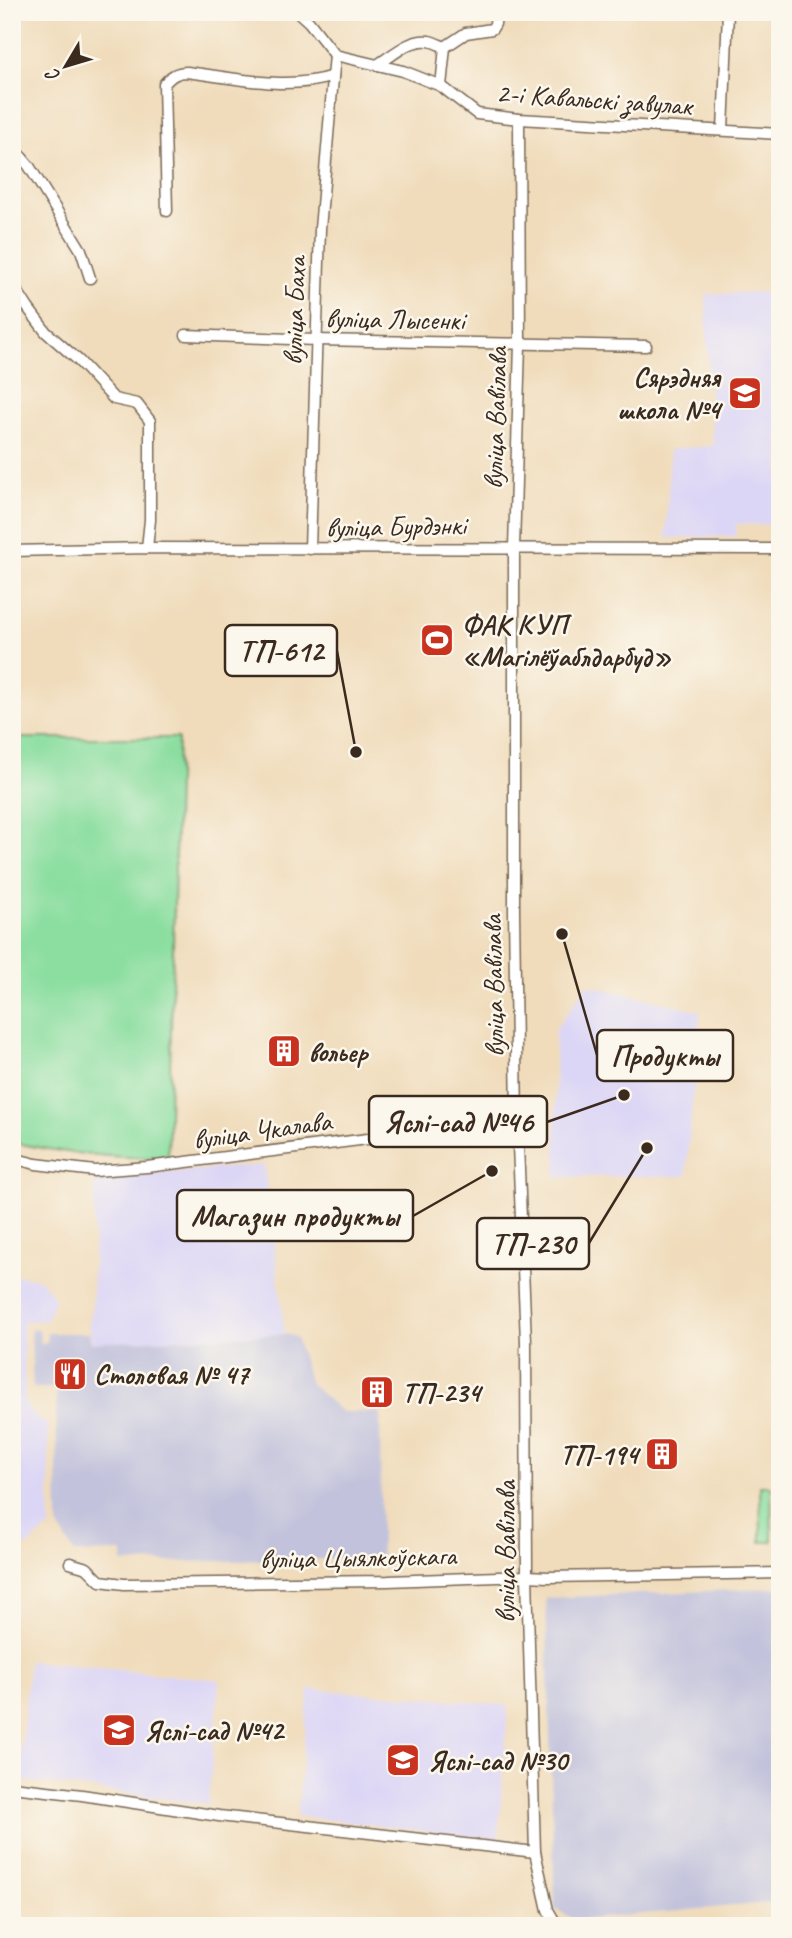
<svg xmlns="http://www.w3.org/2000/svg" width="792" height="1938" viewBox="0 0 792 1938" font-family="Caveat,sans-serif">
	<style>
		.built { fill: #dcd6f6 }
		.industrial { fill: #c2c2dc }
		.green { fill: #8bdea0; stroke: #63845f; stroke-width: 2 }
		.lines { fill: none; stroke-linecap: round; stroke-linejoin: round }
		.street-casing { stroke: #7a6855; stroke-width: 13 }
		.street { stroke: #fff; stroke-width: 10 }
		.labels { text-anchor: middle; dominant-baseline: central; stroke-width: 5; stroke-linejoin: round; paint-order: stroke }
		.street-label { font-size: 28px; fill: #3b2a1e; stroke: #fbf7ec }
		.poi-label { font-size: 28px; font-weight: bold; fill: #3b2a1e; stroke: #fbf7ec; text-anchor: start }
		.leader { fill: none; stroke: #3b2a1e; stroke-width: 2.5 }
		.callout-dot { fill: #3b2a1e; stroke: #fbf7ec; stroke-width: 2.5 }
		.callout { fill: #fbf7ec; stroke: #3b2a1e; stroke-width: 2.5 }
		.callout-label { font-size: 30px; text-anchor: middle; font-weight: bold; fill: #3b2a1e }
	</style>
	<rect width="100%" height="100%" fill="#fbf7ec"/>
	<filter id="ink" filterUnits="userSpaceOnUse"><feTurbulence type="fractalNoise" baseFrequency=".0143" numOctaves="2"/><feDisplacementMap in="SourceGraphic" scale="14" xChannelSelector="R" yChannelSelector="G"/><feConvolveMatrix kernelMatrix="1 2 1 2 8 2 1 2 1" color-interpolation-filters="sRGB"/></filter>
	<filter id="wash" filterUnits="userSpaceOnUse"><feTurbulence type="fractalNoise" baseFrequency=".00686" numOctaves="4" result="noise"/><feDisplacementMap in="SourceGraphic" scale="28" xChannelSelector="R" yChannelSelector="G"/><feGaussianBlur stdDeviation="1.57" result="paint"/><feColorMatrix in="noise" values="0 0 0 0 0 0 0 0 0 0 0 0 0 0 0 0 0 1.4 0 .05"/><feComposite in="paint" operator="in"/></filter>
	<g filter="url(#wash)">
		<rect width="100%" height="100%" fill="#f0dcbb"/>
		<g class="built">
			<path d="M780,292V525L736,524V536L666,538L670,449L713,446L707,339L706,294Z"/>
			<path d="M587,985L700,1011L686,1176L556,1177L555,1030Z"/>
			<path d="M264,1165L285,1334L91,1343L89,1318L92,1306L95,1178Z"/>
			<path d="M12,1275L39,1279L55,1297L47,1320L23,1322L25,1404L34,1415L48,1425L50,1527L12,1558Z"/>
			<path d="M29,1661L220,1680L208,1804L19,1780Z"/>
			<path d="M309,1689L508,1705L498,1839L297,1816Z"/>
		</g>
		<g class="industrial">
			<path d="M39,1329L40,1343H47V1333H89L91,1343L285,1334L296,1337L310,1384L342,1412H380L381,1558L123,1563V1552L74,1553L58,1525L56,1388H33L31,1330Z"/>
			<path d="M780,1588V1902L576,1920L555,1909L546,1598Z"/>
		</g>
		<g class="green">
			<path d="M12,738H178L168,1158C117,1158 63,1154 12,1142Z"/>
			<path d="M760,1486H771L772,1542H761Z"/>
		</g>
	</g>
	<g filter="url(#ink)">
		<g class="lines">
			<g class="street-casing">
				<g id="street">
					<path d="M298,12L309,22L335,55L403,71L441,86L477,114L519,119L780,134"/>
					<path d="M377,65C392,56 410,38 429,41C434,42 440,45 445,47L466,33L492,29L495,24L496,12"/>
					<path d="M441,86L445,47"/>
					<path d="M519,119L520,344L514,548V911L517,1120L526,1342L527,1576L535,1852L548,1910L555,1922L561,1926"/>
					<path d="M723,130L728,12"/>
					<path d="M12,146L29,166L81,250L90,278"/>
					<path d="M167,211L164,84C171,76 176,72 187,72C234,78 288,91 333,76"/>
					<path d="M12,283L28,308L46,332L78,360L114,399L137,404L150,421V520L147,548"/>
					<path d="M186,335L315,340L646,346"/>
					<path d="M310,549L320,229L335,55"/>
					<path d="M12,551L147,548L780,549"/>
					<path d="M12,1158L36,1164L95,1171L147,1167L517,1120"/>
					<path d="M70,1563L87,1568L100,1581L124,1584L388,1581L527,1576L548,1577L780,1573"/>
					<path d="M12,1787L82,1795L219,1816L535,1852"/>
					<path d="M723,1926L780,1924"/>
				</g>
			</g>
			<use href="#street" class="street"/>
		</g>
	</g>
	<defs>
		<g id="school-square" transform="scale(1.75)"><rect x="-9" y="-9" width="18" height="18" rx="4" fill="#c8321e" stroke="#fbf7ec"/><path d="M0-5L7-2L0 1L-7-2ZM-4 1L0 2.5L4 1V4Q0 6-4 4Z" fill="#fff"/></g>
		<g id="stadium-square" transform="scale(1.75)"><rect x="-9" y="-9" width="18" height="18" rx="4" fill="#c8321e" stroke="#fbf7ec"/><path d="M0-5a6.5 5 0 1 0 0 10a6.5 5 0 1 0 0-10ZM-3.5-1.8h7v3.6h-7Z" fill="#fff"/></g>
		<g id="building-square" transform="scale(1.75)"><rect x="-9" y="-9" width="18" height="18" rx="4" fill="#c8321e" stroke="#fbf7ec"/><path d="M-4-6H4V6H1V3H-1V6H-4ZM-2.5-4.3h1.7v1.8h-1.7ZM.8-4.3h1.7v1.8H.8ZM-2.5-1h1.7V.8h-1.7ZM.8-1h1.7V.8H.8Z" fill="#fff"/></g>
		<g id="restaurant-square" transform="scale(1.75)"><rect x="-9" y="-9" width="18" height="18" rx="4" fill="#c8321e" stroke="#fbf7ec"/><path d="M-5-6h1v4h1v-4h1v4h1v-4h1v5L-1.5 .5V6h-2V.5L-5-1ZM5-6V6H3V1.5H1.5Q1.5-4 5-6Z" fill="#fff"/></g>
	</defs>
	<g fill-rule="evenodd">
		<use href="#school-square" x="745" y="393"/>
		<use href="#stadium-square" x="437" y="640"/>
		<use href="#building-square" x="284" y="1051"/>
		<use href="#restaurant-square" x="70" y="1374"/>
		<use href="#building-square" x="377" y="1392"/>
		<use href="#building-square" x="662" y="1454"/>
		<use href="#school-square" x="119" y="1730"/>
		<use href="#school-square" x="403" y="1760"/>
	</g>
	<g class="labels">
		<g class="street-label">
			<text transform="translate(594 99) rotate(4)">2-і Кавальскі завулак</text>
			<text transform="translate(294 311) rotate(-88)">вуліца Баха</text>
			<text transform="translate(395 319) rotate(1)">вуліца Лысенкі</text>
			<text transform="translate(495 418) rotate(-88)">вуліца Вавілава</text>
			<text transform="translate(396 526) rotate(-1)">вуліца Бурдэнкі</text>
			<text transform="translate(493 986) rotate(-91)">вуліца Вавілава</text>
			<text transform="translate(262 1130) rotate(-8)">вуліца Чкалава</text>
			<text transform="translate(505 1552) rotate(-90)">вуліца Вавілава</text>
			<text transform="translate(358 1557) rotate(-1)">вуліца Цыялкоўскага</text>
		</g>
		<g class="poi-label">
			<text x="720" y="377" text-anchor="end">Сярэдняя<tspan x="720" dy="32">школа №4</tspan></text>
			<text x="462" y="624">ФАК КУП<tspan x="462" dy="32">«Магілёўаблдарбуд»</tspan></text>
			<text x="308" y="1051">вольер</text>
			<text x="94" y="1374">Столовая № 47</text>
			<text x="402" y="1392">ТП-234</text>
			<text x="638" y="1454" text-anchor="end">ТП-194</text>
			<text x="144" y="1730">Яслі-сад №42</text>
			<text x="428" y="1760">Яслі-сад №30</text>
		</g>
	</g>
	<path class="leader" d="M356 752L337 651M562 934L597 1055M624 1095L547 1122M492 1171L413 1216M647 1148L589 1243"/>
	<g class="callout-dot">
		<circle cx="356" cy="752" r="7"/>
		<circle cx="562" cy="934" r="7"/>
		<circle cx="624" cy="1095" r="7"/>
		<circle cx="492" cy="1171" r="7"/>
		<circle cx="647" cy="1148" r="7"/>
	</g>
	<g class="callout">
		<rect x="225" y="625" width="112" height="51" rx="7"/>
		<rect x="597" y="1030" width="136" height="51" rx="7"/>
		<rect x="369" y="1096" width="178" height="51" rx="7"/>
		<rect x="177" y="1190" width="236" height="51" rx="7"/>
		<rect x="477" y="1218" width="112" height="51" rx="7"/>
	</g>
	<g class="callout-label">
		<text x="281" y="661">ТП-612</text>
		<text x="665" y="1066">Продукты</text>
		<text x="458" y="1132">Яслі-сад №46</text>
		<text x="295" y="1226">Магазин продукты</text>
		<text x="533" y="1254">ТП-230</text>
	</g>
	<rect width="792" height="1938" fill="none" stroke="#fbf7ec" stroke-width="42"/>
	<g transform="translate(66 66) rotate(232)" stroke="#fbf7ec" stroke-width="5" paint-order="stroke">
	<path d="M0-5L12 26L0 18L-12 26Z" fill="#3b2a1e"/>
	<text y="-10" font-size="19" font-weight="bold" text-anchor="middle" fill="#3b2a1e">С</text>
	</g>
</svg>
